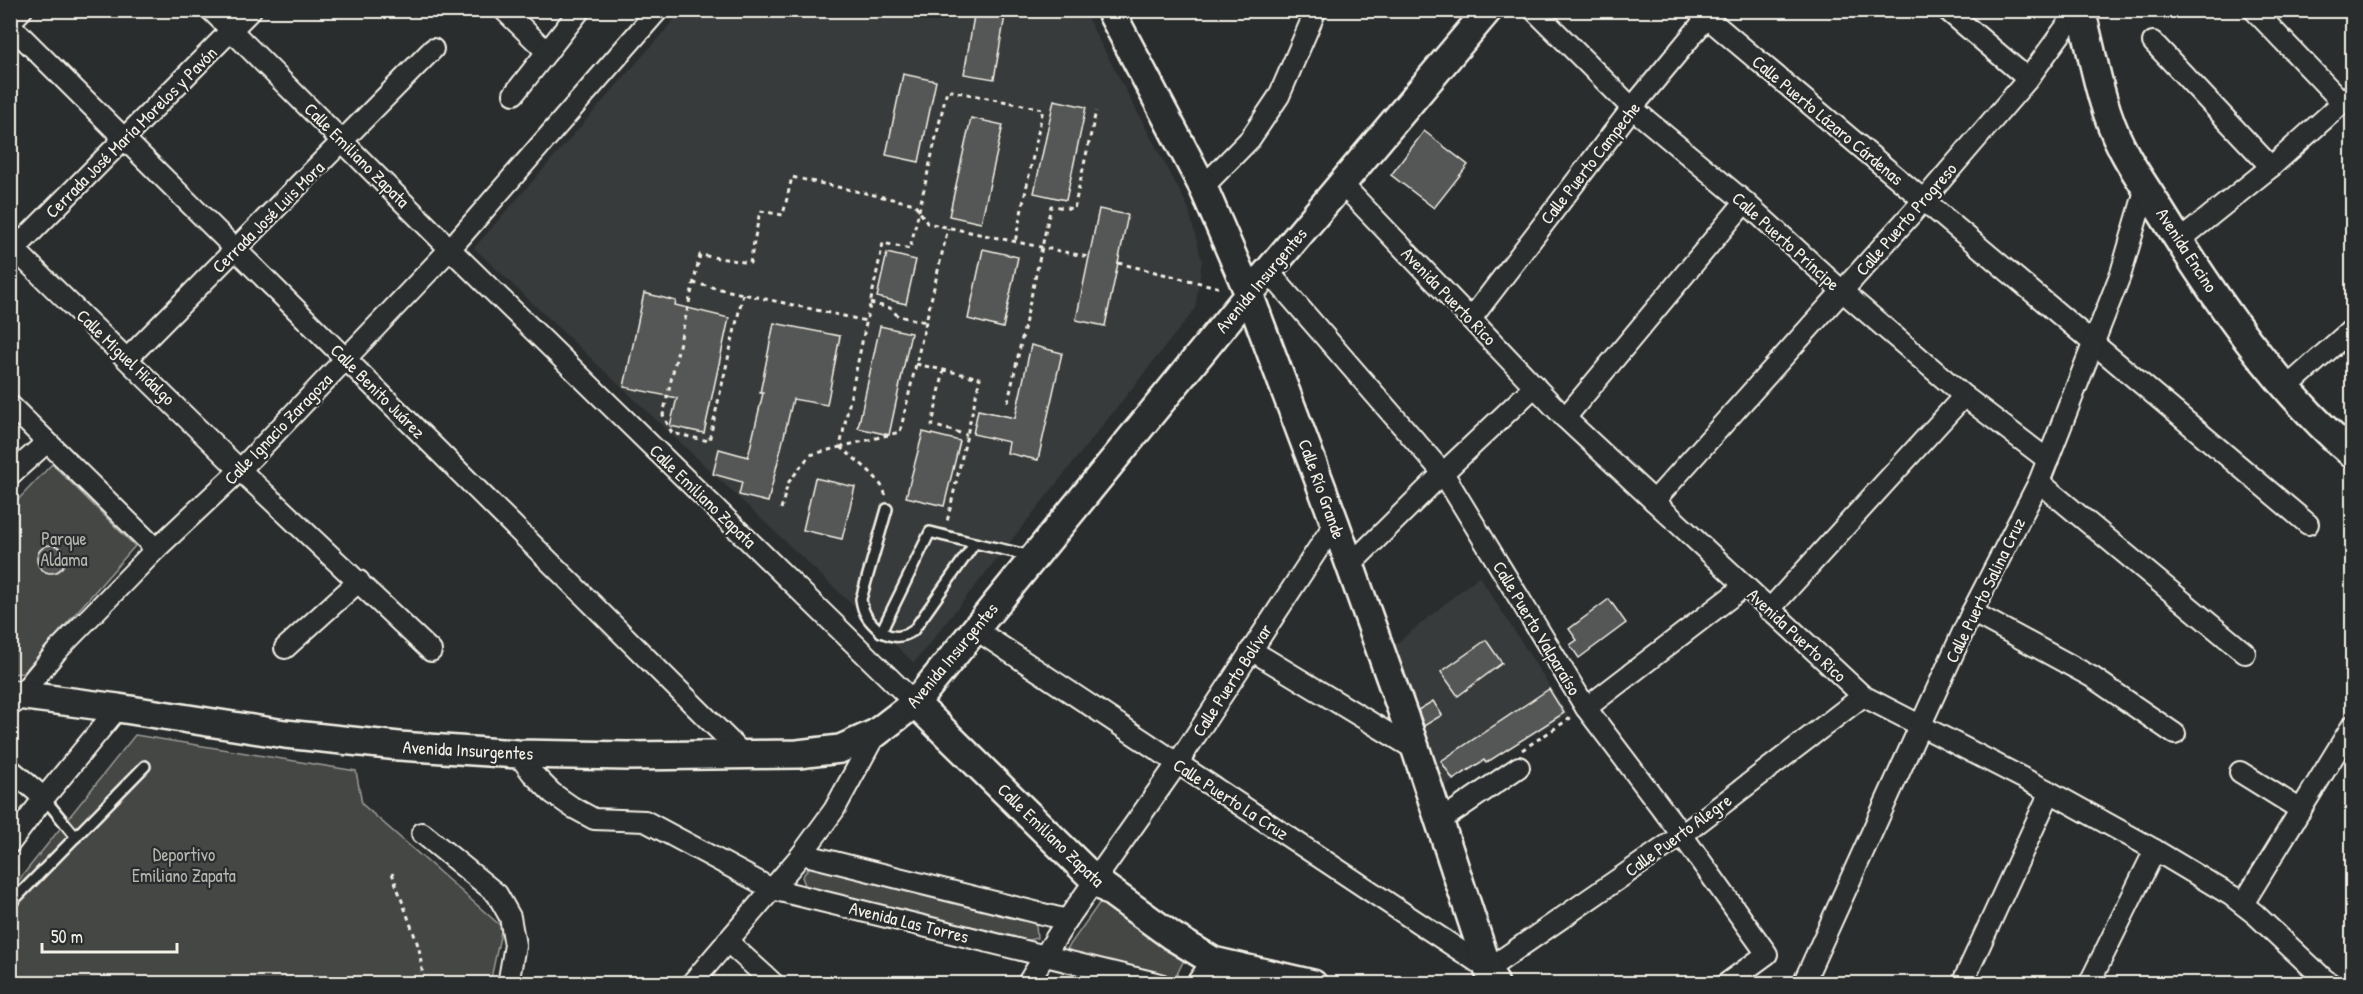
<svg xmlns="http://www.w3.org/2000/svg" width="2363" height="994" viewBox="0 0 2363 994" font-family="'Patrick Hand',sans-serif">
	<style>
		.built { fill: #373a3a }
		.green { fill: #444645; stroke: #9c9c96; stroke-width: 1.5 }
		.building { fill: #555756; stroke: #f4f1e8; stroke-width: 1.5 }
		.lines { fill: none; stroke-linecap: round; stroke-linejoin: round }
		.lane-casing { stroke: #f4f1e8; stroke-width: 14 }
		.street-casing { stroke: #f4f1e8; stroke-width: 24 }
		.secondary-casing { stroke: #f4f1e8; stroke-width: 32 }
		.path { stroke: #f4f1e8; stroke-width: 3; stroke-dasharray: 4.5 4.5; stroke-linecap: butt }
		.lane { stroke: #2a2d2e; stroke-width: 9 }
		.street { stroke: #2a2d2e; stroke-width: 20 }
		.secondary { stroke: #2a2d2e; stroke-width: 27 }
		.labels { text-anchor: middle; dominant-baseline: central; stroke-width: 4.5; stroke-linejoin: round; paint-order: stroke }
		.street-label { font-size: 18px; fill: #f4f1e8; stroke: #2a2d2e }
		.park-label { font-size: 18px; fill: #b6b5af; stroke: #2a2d2e }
	</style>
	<rect width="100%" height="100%" fill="#2a2d2e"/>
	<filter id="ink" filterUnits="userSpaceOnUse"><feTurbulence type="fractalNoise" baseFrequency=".0167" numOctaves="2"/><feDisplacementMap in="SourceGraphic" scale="12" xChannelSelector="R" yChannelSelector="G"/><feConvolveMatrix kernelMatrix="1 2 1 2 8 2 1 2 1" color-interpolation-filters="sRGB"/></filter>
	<g filter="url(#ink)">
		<g class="built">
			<path d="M1083,10L1188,207L1202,261L1195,309L914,663L474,248L682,11Z"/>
			<path d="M1479,576L1568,715L1436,791L1386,652Z"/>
		</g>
		<g class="green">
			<path d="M52,464L135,546L23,673L11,674V507Z"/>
			<path d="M135,735L356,771L362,804L502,927L490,983H11L10,891Z"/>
			<path d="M810,866L1036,924L1037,938L1024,941L848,900L805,885L802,877Z"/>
			<path d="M1100,902L1184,960L1172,984L1108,983L1055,966Z"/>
		</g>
		<g class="building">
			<path d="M975,10H1006L994,79L964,74Z"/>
			<path d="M903,74L936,81L919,162L886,155Z"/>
			<path d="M1054,100L1086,107L1066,200L1034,193Z"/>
			<path d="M971,118L1003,125L981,223L949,216Z"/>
			<path d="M1424,131L1468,165L1434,208L1391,175Z"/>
			<path d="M1099,209L1128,215L1105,326L1076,320Z"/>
			<path d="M983,249L1018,257L1003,328L968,319Z"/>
			<path d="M887,253L916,260L906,304L877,297Z"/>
			<path d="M644,293L676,301L675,305L729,318L704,433L670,426L677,398L624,387Z"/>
			<path d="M774,323L840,336L827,405L793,399L768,502L739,495L742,482L713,474L719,449L748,457L763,393H760Z"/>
			<path d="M880,326L911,333L889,435L858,428Z"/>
			<path d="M1031,345L1062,353L1038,460L1007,453L1009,442L973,434L978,410L1015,418Z"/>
			<path d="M923,432L960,441L944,506L906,497Z"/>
			<path d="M815,478L855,487L842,539L803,530Z"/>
			<circle cx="51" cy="559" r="14"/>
			<path d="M1609,599L1626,623L1579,658L1570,645L1577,640L1569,629Z"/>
			<path d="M1486,640L1502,663L1458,696L1441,672Z"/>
			<path d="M1549,689L1564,713L1486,763L1484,760L1453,780L1441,761Z"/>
			<path d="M1433,701L1442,715L1424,726L1418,710Z"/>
		</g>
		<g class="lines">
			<g class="lane-casing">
				<g id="lane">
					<path d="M975,543L913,631C901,638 894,638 881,632L930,532C963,541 997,548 1031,556"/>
					<path d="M881,632C869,621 863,615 861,599L887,509"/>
					<path d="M44,798L76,837"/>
					<path d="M10,904L145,766"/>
				</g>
			</g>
			<g class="street-casing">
				<g id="street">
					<path d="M211,10L450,249L915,703"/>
					<path d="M504,10L547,52"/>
					<path d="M1534,10L1632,108L1745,202L1842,291L1964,396L2048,460"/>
					<path d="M1698,10L2308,524"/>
					<path d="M1947,10L2028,79"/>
					<path d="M2254,10L2342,102"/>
					<path d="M10,22L22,10"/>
					<path d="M10,25L745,756"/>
					<path d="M2153,42L2271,167"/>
					<path d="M514,94L580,10"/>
					<path d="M1341,183L1565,418L1863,696L2050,792L2155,850L2232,896L2255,914L2324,979L2331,984"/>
					<path d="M1203,187L1250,139L1279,96L1316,10"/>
					<path d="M2179,241L2271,167L2352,94"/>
					<path d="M10,245L240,470L431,651"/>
					<path d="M10,254L251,10"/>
					<path d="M1268,271L1443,473L1586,708L1682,835L1767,954L1726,984"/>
					<path d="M1471,319L1632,108L1713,10"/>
					<path d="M127,359L433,49"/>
					<path d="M2286,388L2352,329"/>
					<path d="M10,405L156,549"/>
					<path d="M1565,418L1745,202"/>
					<path d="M10,475L47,442"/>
					<path d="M2039,482L2245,653"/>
					<path d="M1654,501L1923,201L2028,79L2078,10"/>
					<path d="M1350,565L1443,473L1535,386"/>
					<path d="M1769,610L1964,396"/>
					<path d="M1972,612L2092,677L2175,734"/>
					<path d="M975,629L1488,969L1682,835L1863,696"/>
					<path d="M285,648L359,581"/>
					<path d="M1251,650L1416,750"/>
					<path d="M14,703L56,652L156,549L240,470L450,249L658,10"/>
					<path d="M1586,708L1745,586"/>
					<path d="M518,754L532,773L552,793L572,807L594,819L645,821L772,889L1160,984"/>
					<path d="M10,769L44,798"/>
					<path d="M2240,772L2301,810"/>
					<path d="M1440,821L1519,767"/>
					<path d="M422,833L497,894L510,917L515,945L508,984"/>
					<path d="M10,843L44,798L118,708"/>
					<path d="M802,854L1067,920"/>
					<path d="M2243,904L2352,726"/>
					<path d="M727,941L774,984"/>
					<path d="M691,984L802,854L834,810L876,733"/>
					<path d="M1027,984L1067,920L1177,764L1335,523"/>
					<path d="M1196,984L1213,961"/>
					<path d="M1803,984L1972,612L2039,482L2121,273L2146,187"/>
					<path d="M1962,984L2050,792"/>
					<path d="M2089,984L2155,850"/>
				</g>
			</g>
			<g class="secondary-casing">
				<g id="secondary">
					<path d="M1110,10L1203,187L1249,294L1335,523L1416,750L1488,969L1495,984"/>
					<path d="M2081,10C2093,55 2100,105 2121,146C2132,169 2148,190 2161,212C2215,299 2275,387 2352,454"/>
					<path d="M10,694L118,708L285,734L399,746L518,754L628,756L798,754L840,749L876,733L915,703L1249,294L1488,10"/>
					<path d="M915,703L1096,881L1172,936L1213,961L1313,984"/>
				</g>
			</g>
			<g class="path">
				<path d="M1118,263L1221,288"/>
				<path d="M693,283L866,321"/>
				<path d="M743,294L709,441L672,433L663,415L700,255L750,263L760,211L783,215L792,177L915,204L927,223L1088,257"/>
				<path d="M870,303L890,308L898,316L926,322"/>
				<path d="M916,364L980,378L947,522"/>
				<path d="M944,370L932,425L967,435"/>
				<path d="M1008,402L1051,206L1074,209L1096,111"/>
				<path d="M840,447L900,432L948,228"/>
				<path d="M840,447C855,460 883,477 886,498"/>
				<path d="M781,509L788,483L810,455L840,447L883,243L910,249L947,90L1043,109L1015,242"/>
				<path d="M1522,750L1572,717"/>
				<path d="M392,873L419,948L424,984"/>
			</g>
			<use href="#lane" class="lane"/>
			<use href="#street" class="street"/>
			<use href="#secondary" class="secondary"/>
		</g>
	</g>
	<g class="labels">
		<g class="street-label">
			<text transform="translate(1828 120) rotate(40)">Calle Puerto Lázaro Cárdenas</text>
			<text transform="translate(131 132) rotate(-45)">Cerrada José María Morelos y Pavón</text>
			<text transform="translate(357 155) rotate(45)">Calle Emiliano Zapata</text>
			<text transform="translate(1590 163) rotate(-52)">Calle Puerto Campeche</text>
			<text transform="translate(268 217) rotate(-45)">Cerrada José Luis Mora</text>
			<text transform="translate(1906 219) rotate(-49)">Calle Puerto Progreso</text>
			<text transform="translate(1786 241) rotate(42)">Calle Puerto Príncipe</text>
			<text transform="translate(2187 250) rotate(57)">Avenida Encino</text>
			<text transform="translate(1261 280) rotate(-50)">Avenida Insurgentes</text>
			<text transform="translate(1449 296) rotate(46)">Avenida Puerto Rico</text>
			<text transform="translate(126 357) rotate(44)">Calle Miguel Hidalgo</text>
			<text transform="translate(378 391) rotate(45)">Calle Benito Juárez</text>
			<text transform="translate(278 429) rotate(-46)">Calle Ignacio Zaragoza</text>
			<text transform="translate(1322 489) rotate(70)">Calle Río Grande</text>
			<text transform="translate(703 496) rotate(44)">Calle Emiliano Zapata</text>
			<text transform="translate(1985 590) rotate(-64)">Calle Puerto Salina Cruz</text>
			<text transform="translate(1537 628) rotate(59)">Calle Puerto Valparaíso</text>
			<text transform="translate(1797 635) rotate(43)">Avenida Puerto Rico</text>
			<text transform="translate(952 655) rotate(-50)">Avenida Insurgentes</text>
			<text transform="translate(1232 680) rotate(-57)">Calle Puerto Bolívar</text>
			<text transform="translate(468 750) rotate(3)">Avenida Insurgentes</text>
			<text transform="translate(1231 799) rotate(33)">Calle Puerto La Cruz</text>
			<text transform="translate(1051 835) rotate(44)">Calle Emiliano Zapata</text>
			<text transform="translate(1678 835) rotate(-36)">Calle Puerto Alegre</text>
			<text transform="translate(909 922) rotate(14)">Avenida Las Torres</text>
		</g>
		<g class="park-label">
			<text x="64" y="538">Parque<tspan x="64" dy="21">Aldama</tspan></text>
			<text x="184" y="854">Deportivo<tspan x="184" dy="21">Emiliano Zapata</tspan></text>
		</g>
	</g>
	<rect width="2363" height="994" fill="none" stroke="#2a2d2e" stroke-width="36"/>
	<rect x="18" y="18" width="2327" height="958" fill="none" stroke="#f4f1e8" stroke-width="2" filter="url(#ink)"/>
	<path d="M42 943v9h135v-9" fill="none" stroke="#f4f1e8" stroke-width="3"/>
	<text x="51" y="943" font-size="18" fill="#f4f1e8" stroke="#2a2d2e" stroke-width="4.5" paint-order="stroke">50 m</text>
</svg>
